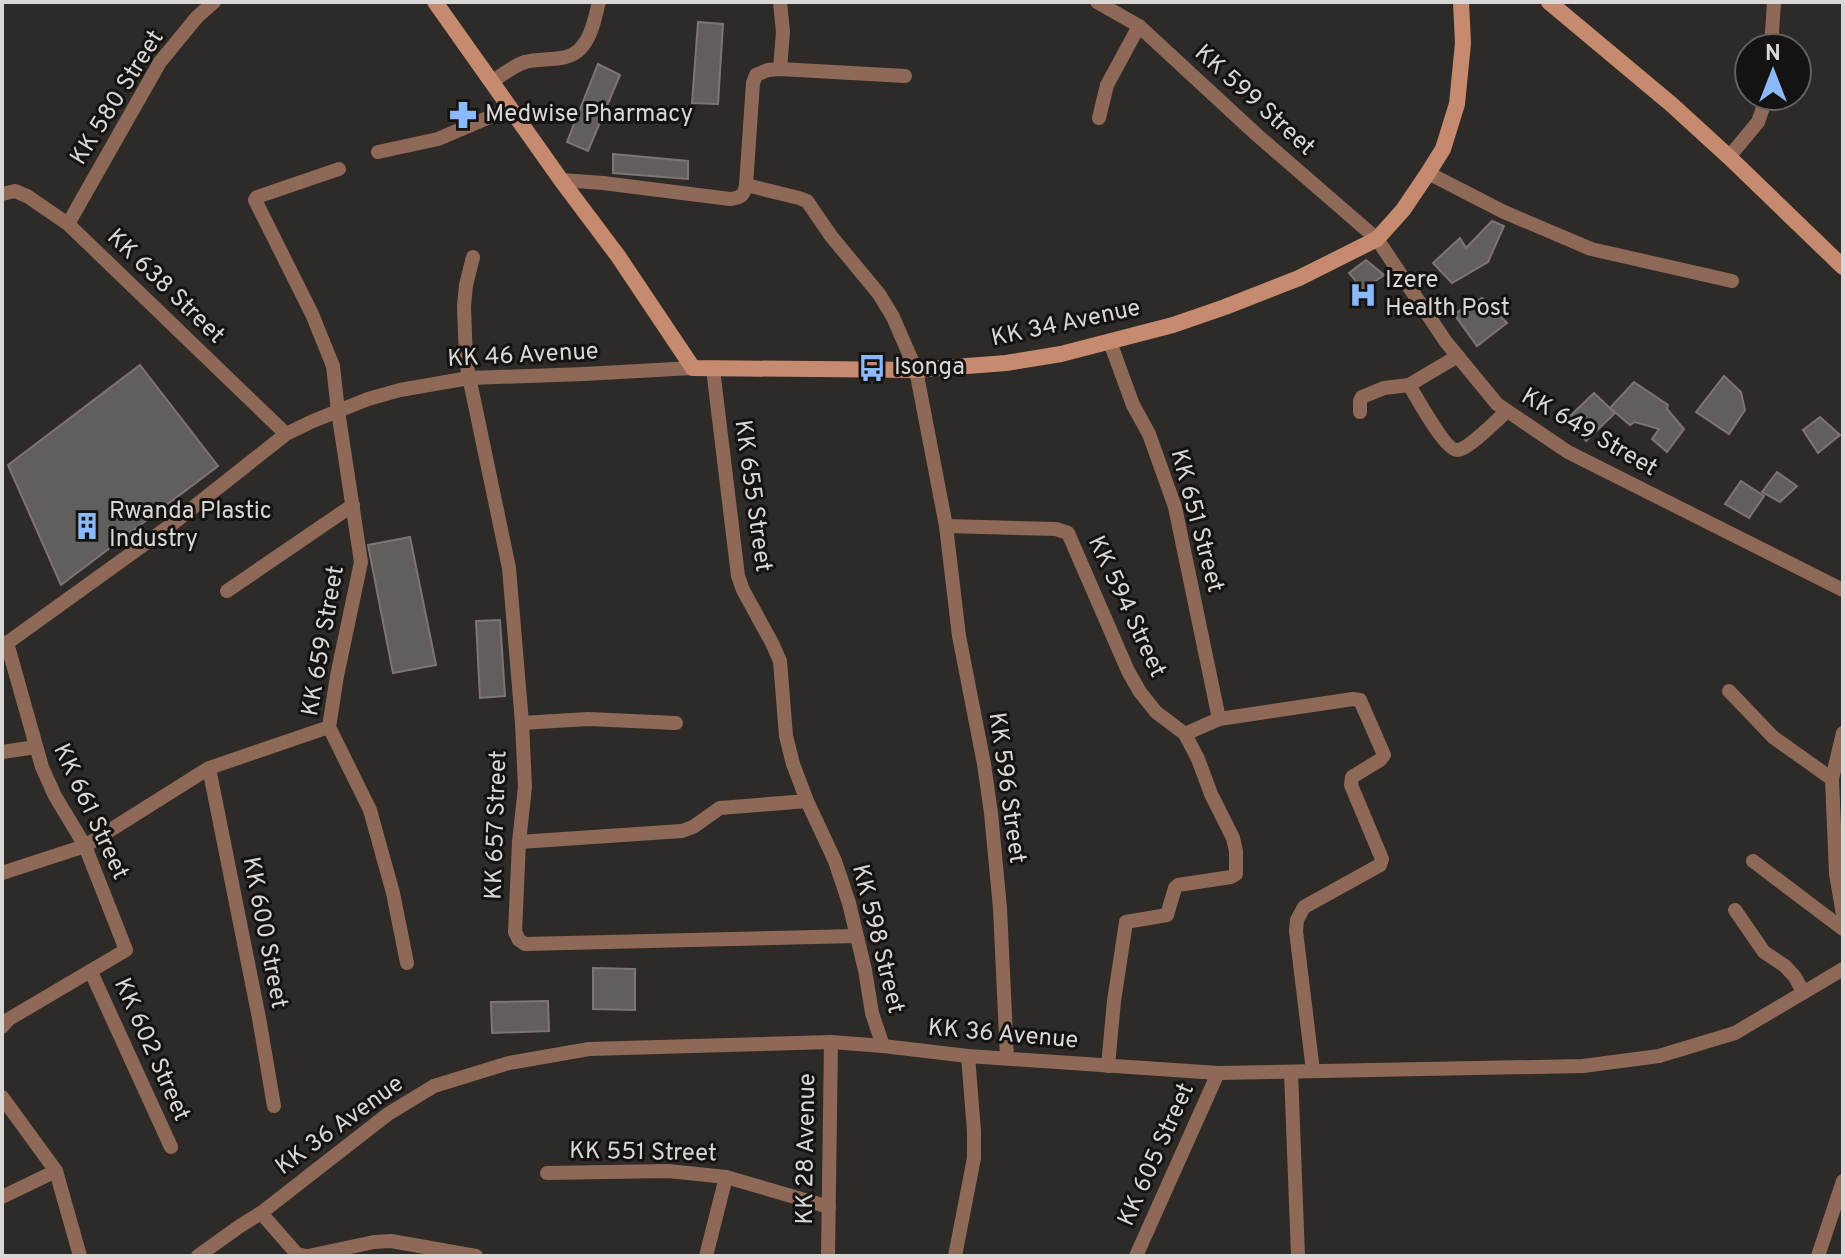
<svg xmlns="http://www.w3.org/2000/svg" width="1845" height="1258" viewBox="0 0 1845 1258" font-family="Overpass,sans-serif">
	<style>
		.building { fill: #625e5c; stroke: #7b7674; stroke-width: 2 }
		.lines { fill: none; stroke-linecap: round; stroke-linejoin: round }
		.minor { stroke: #8e6957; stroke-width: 14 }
		.secondary { stroke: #c68b6f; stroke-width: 16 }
		.labels { text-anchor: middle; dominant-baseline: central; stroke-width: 6; stroke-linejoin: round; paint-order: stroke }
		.street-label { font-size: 24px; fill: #d9d7d5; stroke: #151312 }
		.poi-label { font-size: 24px; fill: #d9d7d5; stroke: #151312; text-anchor: start }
	</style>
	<rect width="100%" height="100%" fill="#2e2a28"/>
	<g class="building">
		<path d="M698,22L723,24L718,104L692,103Z"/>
		<path d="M598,64L620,75L588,151L567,142Z"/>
		<path d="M613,154L688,161V179L613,173Z"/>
		<path d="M1492,221L1504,226L1488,262L1452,283L1433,263L1460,238L1466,248Z"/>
		<path d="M1366,260L1384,275L1363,290L1349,273Z"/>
		<path d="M1482,298L1507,323L1477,346L1454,314Z"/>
		<path d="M140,365L218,466L61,585L8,465Z"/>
		<path d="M1724,376L1741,392L1745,410L1729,434L1696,412Z"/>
		<path d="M1634,382L1668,405L1667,409L1684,429L1667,452L1652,439L1659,429L1635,422L1630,425L1610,408Z"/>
		<path d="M1594,393L1615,413L1586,441L1568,418Z"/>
		<path d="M1820,417L1840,435L1818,453L1803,430Z"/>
		<path d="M1777,472L1797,486L1780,502L1762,492Z"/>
		<path d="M1741,481L1764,496L1749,518L1725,504Z"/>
		<path d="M410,537L436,665L393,673L368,545Z"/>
		<path d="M500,620L505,696L480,698L476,621Z"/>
		<path d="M593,968L635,969V1010L593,1009Z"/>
		<path d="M548,1001L549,1031L492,1033L491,1002Z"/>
	</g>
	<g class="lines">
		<g class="minor">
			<path d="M780,2L783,32L780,69"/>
			<path d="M1097,2L1139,26L1257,135L1377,239L1446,342L1497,404L1568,452L1843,590"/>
			<path d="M1771,48L1774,2"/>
			<path d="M492,82C503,74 513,66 525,62C542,57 567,63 580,49C592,37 595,17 599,2"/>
			<path d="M1099,118L1107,85L1139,26"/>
			<path d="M378,152L438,139L511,108"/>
			<path d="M1729,157L1758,122L1767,96"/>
			<path d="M339,169L257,197L255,200L312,314L333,366L338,411L361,562L337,676L329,727L370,810L393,893L407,963"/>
			<path d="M1428,173L1504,212L1591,249L1732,281"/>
			<path d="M561,180L603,183L730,199C740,198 744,196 746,185L753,83L756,75L768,70L780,69L905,76"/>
			<path d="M746,185L799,198L807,201L831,236L879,294L893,317L916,370L946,526L1056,529L1068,533L1128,671L1140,692L1156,712L1185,734L1198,759L1211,794L1233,838L1236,851V874L1231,877L1178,885L1175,888L1167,915L1126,922L1114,1001L1108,1066"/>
			<path d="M2,194L15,191L27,196L68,224L286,434"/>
			<path d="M68,224L160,62L197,17L214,2"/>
			<path d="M473,257L466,285L464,306L466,362L509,568L522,723L525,787L519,842L515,932L519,940L525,944L856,936"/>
			<path d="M1110,342L1133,405L1149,434L1175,507L1219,719"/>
			<path d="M713,369L738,576L743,590L772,643L780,661L786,736L793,764L807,801L835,861L849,903L865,970L872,1013L883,1046"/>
			<path d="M1409,385C1416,396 1445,450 1457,450C1468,450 1498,419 1507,411"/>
			<path d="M1360,412V401L1362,397L1384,388L1409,385L1458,356"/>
			<path d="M946,526L959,636L984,764L991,813L1000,908L1007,1058"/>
			<path d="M227,591L353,505"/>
			<path d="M2,642L7,643L171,525L286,434L313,421L368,399L400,390L469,378L584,374L693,368"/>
			<path d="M1729,691L1773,737L1832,779L1836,874L1843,914"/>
			<path d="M522,723L588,719L676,723"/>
			<path d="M1185,734L1219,719L1353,699L1360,700L1384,755L1380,760L1352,777L1351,785L1382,859L1380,865L1304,907L1297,920L1296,931L1313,1071"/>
			<path d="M2,752L36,747"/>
			<path d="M209,768L259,1018L274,1106"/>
			<path d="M1832,779L1843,733"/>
			<path d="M519,842L682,831L693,827L720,808L807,801"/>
			<path d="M1753,861L1843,929"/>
			<path d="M2,873L85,846L209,768L329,727"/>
			<path d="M1735,910L1764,952L1785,966L1795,977L1803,992"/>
			<path d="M91,972L171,1147"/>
			<path d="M2,1027L9,1019L126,950L85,846L55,796L42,767L7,643"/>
			<path d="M1291,1072L1298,1256"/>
			<path d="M2,1097L56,1171L80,1256"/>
			<path d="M547,1173L668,1171L726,1177L829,1207"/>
			<path d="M2,1197L56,1171"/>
			<path d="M261,1213L297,1254L307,1256"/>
			<path d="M198,1256L240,1226L261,1213L388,1114L434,1086L509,1063L589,1049L831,1042L883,1046L968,1056L1218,1073L1583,1066L1659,1056L1735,1033L1843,969"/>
			<path d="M308,1256L374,1242L391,1241L476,1256"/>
			<path d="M706,1256L726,1177"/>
			<path d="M828,1256L831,1042"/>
			<path d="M955,1256L974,1158V1131L968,1056"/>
			<path d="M1136,1256L1218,1073"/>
			<path d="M1818,1256L1843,1181"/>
		</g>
		<g class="secondary">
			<path d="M435,2L561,180L618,256L693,368L916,370L1006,363L1061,354L1173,325L1225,307L1299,278L1377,239L1403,210L1428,173L1443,149L1457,104L1463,43L1461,2"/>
			<path d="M1549,2L1671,104L1729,157L1843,267"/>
		</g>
	</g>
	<defs>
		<g id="pharmacy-bare" transform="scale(2.16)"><path d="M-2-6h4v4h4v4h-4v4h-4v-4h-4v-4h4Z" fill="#8abafc" stroke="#151312" stroke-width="2.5" paint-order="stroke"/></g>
		<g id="hospital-bare" transform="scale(2.16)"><path d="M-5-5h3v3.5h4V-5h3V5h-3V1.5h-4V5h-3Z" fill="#8abafc" stroke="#151312" stroke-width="2.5" paint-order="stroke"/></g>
		<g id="bus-bare" transform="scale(2.16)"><path d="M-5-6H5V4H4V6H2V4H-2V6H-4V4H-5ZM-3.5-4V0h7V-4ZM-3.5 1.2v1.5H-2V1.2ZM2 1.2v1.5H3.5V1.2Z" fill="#8abafc" stroke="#151312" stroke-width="2.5" paint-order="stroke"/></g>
		<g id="building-bare" transform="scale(2.16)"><path d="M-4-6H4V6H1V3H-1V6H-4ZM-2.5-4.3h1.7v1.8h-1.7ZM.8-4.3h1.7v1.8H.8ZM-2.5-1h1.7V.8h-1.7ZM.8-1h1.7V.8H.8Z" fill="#8abafc" stroke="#151312" stroke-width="2.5" paint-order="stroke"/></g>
	</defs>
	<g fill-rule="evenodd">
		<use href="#pharmacy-bare" x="463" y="115"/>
		<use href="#hospital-bare" x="1363" y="295"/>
		<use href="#bus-bare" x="872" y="368"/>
		<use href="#building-bare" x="87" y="526"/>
	</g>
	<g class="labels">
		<g class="street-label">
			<text transform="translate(118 98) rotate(-58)">KK 580 Street</text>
			<text transform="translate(1254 101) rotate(42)">KK 599 Street</text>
			<text transform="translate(165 287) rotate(44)">KK 638 Street</text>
			<text transform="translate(1066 324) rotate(-12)">KK 34 Avenue</text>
			<text transform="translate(523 356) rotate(-3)">KK 46 Avenue</text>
			<text transform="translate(1589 433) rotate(30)">KK 649 Street</text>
			<text transform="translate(752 496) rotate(82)">KK 655 Street</text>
			<text transform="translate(1196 521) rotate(75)">KK 651 Street</text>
			<text transform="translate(1126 607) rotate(65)">KK 594 Street</text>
			<text transform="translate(324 641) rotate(-80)">KK 659 Street</text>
			<text transform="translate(1006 788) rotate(82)">KK 596 Street</text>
			<text transform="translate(90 812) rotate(65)">KK 661 Street</text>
			<text transform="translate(497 825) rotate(-88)">KK 657 Street</text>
			<text transform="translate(264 933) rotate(79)">KK 600 Street</text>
			<text transform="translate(877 939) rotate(76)">KK 598 Street</text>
			<text transform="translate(1003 1035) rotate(5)">KK 36 Avenue</text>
			<text transform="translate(151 1050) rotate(66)">KK 602 Street</text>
			<text transform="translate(340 1126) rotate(-36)">KK 36 Avenue</text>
			<text transform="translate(807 1149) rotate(-89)">KK 28 Avenue</text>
			<text transform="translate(643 1153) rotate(1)">KK 551 Street</text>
			<text transform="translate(1157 1155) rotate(-66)">KK 605 Street</text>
		</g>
		<g class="poi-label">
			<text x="485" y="115">Medwise Pharmacy</text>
			<text x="1385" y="281">Izere<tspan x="1385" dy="28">Health Post</tspan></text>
			<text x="894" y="368">Isonga</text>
			<text x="109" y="512">Rwanda Plastic<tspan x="109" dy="28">Industry</tspan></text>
		</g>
	</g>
	<rect width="1845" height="1258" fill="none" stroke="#d9d7d5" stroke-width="8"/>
	<g transform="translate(1773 72)"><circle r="38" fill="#151312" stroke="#636160" stroke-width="2"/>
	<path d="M0-6L14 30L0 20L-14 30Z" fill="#8abafc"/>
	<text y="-12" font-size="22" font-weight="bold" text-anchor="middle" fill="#d9d7d5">N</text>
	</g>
</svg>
